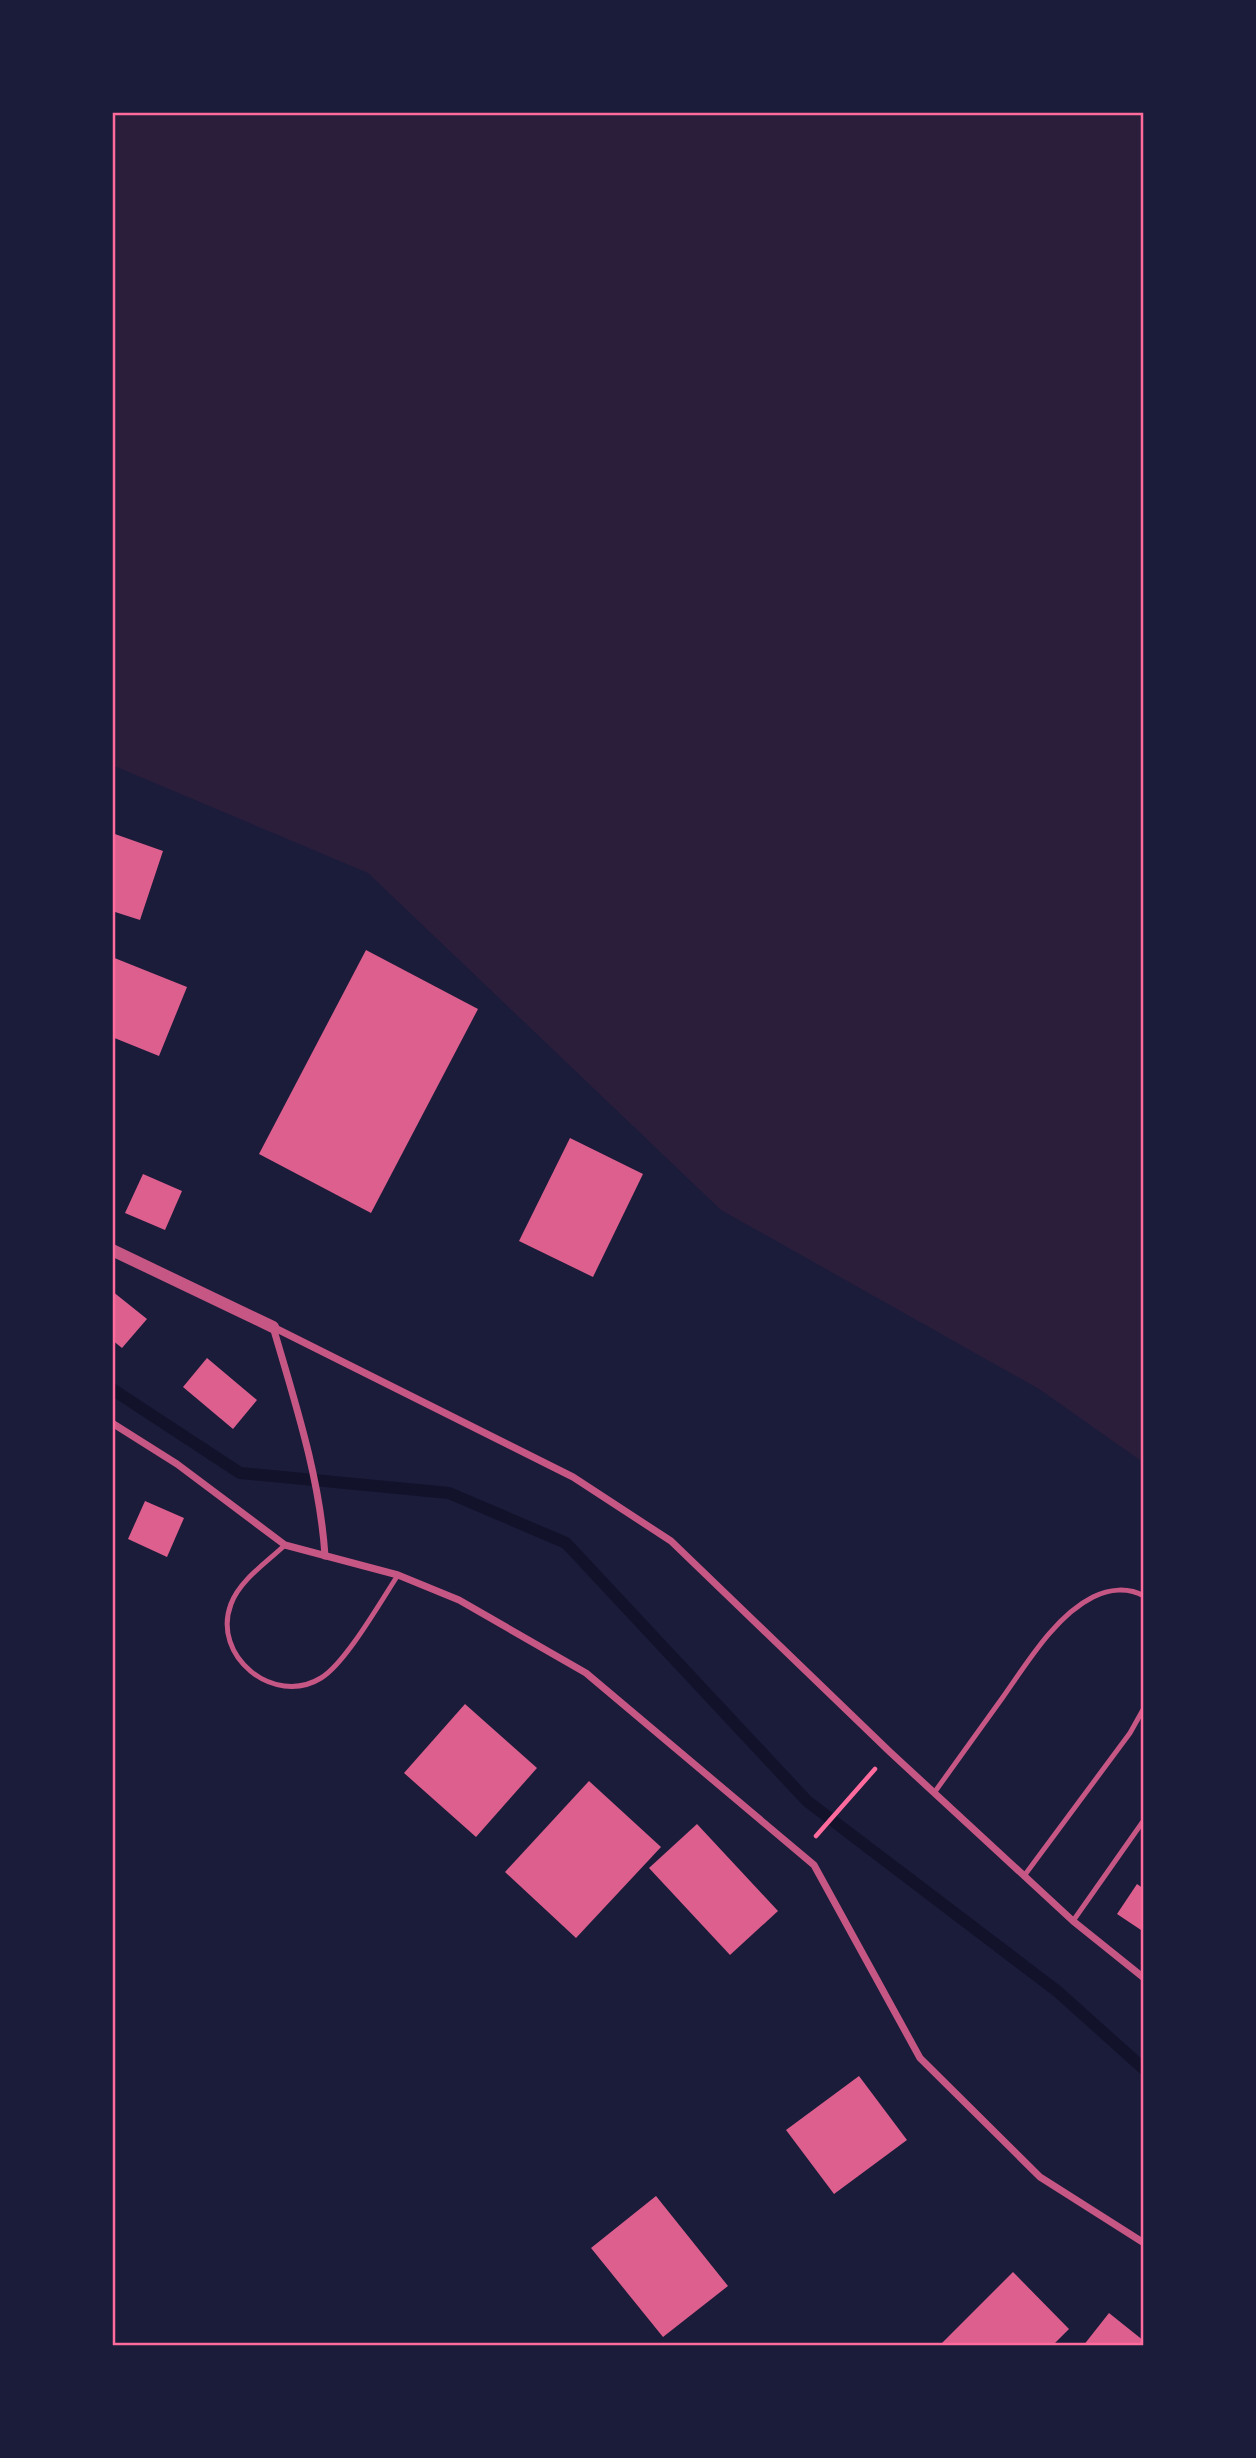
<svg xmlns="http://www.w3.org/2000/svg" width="1256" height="2458" viewBox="0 0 1256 2458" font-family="'Alegreya Sans',sans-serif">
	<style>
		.green { fill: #2a1e3b }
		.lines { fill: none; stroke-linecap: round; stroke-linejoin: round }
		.stream { stroke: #12122b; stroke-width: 12 }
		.building { fill: #dd5f8e }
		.path { stroke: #ff6b9d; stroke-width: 4.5 }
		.service { stroke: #c65784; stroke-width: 5 }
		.minor { stroke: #c65784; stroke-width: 7 }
		.tertiary { stroke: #c65784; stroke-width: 12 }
		.neatline { fill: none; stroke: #ff6b9d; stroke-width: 2.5 }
	</style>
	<rect width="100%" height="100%" fill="#1b1b3a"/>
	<path class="green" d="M112,112H1144V1463L1039,1389L721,1210L368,873L112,765Z"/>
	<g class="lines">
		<path class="stream" d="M112,1389L240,1473L449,1493L566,1543L807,1801L1057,1991L1144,2069"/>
	</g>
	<g class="building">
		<path d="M112,833L163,851L140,920L112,911Z"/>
		<path d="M366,950L478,1009L371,1213L259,1154Z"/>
		<path d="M112,957L187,987L159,1056L112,1037Z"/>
		<path d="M570,1138L643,1174L593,1277L519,1241Z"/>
		<path d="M143,1174L182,1191L165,1230L125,1213Z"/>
		<path d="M112,1291L147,1319L122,1348L112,1340Z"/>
		<path d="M207,1358L257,1400L233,1429L183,1387Z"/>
		<path d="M145,1501L184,1518L167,1557L128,1539Z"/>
		<path d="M465,1704L537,1768L476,1837L404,1773Z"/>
		<path d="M589,1781L661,1847L576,1938L505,1872Z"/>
		<path d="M697,1824L778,1911L730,1955L649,1868Z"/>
		<path d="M1137,1884L1144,1889V1932L1117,1914Z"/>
		<path d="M859,2076L907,2140L834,2194L786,2130Z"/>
		<path d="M656,2196L728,2286L663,2337L591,2248Z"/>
		<path d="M1013,2272L1069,2329L1052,2346H943L941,2344Z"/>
		<path d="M1109,2313L1144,2341V2346H1083Z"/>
	</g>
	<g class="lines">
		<path class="path" d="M816,1836L875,1769"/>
		<g class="service">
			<path d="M285,1545C266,1563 240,1580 231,1604C211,1656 274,1707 321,1678C345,1664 381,1601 398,1575"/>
			<path d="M934,1793C957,1761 980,1729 1003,1697C1027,1663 1055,1616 1093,1597C1109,1589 1128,1587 1144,1596"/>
			<path d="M1024,1876L1130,1733L1144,1708"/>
			<path d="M1073,1921L1144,1820"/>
		</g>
		<g class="minor">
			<path d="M273,1327L573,1477L671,1541L890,1752L1073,1921L1144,1978"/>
			<path d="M273,1327C295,1402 320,1478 325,1556"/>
			<path d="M112,1423L177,1464L285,1545L398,1575L459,1600L586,1673L814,1865L920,2058L1040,2177L1144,2243"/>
		</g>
		<path class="tertiary" d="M112,1250L273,1327"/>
	</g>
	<rect width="1256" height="2458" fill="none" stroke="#1b1b3a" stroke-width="228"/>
	<rect x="114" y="114" width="1028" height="2230" class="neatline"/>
</svg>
